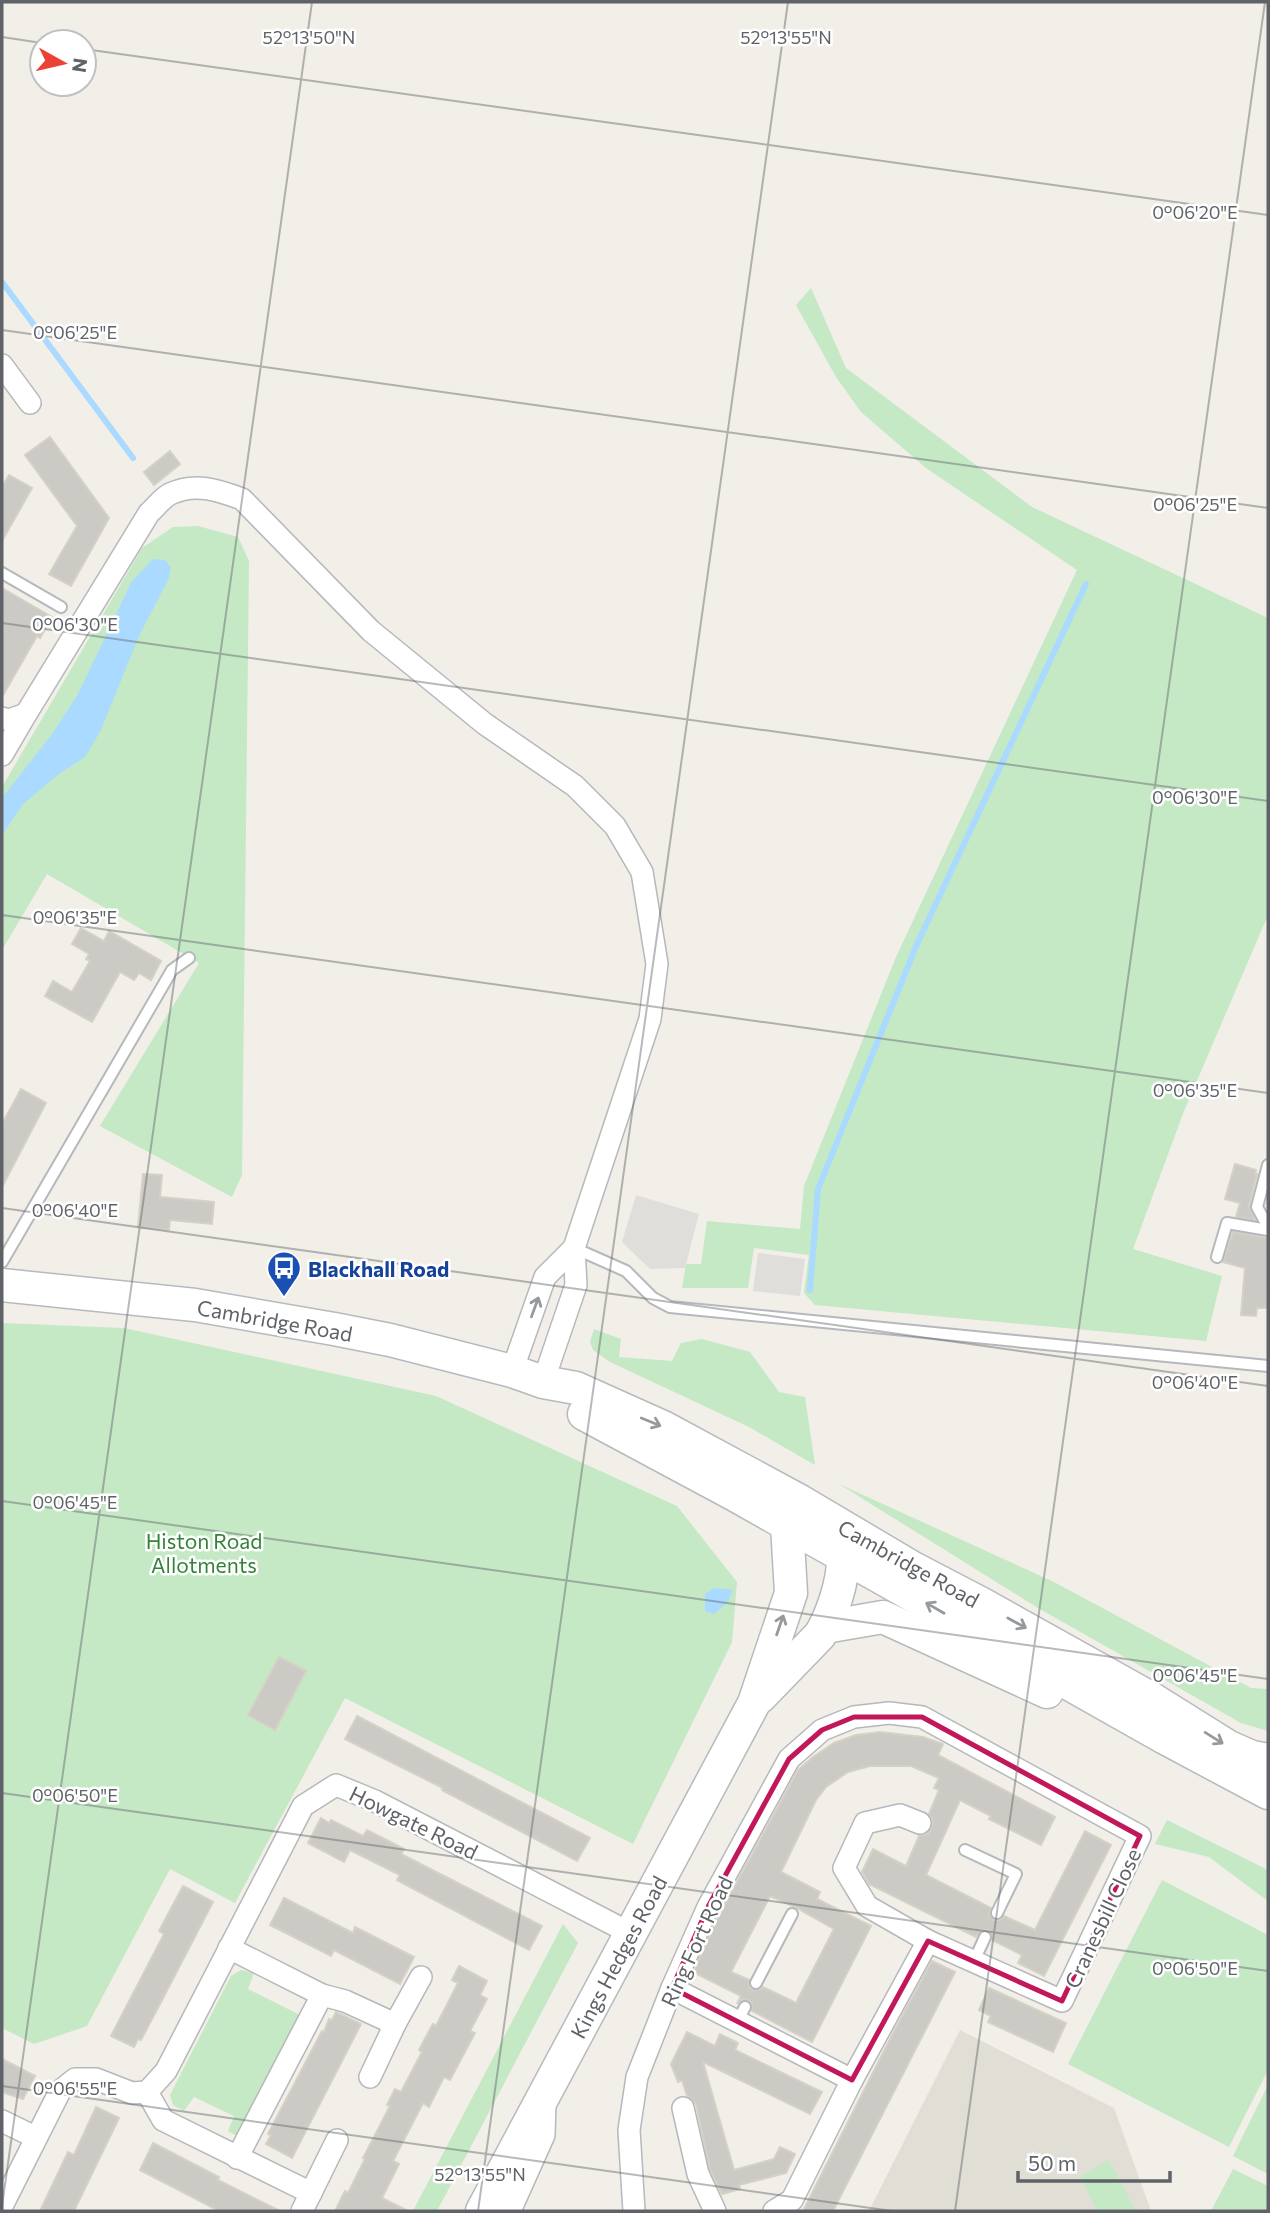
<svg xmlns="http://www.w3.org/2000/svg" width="1270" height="2213" viewBox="0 0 1270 2213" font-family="Commissioner,sans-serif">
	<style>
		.industrial { fill: #e0deda }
		.education { fill: #e1ded6 }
		.green { fill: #c5e8c5 }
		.water { fill: #aadaff }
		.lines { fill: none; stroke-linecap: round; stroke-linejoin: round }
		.stream { stroke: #aadaff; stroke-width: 6 }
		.building { fill: #cccac5; stroke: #d6d1c6; stroke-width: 2; fill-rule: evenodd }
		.lane-casing { stroke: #b5b8bc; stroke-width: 14 }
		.street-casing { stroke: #b5b8bc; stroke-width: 24 }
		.secondary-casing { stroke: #b6babf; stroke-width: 35 }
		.lane { stroke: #fff; stroke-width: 10 }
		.street { stroke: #fff; stroke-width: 21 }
		.secondary { stroke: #fff; stroke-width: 32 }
		.oneway { stroke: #979a9d }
		.marked { fill: none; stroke: #c2185b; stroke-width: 5; stroke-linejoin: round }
		.ticks { fill: none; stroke: #5f6368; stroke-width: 2; stroke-opacity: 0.45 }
		.labels { text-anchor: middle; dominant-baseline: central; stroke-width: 5; stroke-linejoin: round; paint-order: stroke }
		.transit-label { font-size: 21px; font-weight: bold; fill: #164399; stroke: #fff; text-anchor: start }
		.street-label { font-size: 21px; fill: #5f6368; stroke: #fff }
		.park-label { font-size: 21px; fill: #348238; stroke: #fff }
		.ticks-label { font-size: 18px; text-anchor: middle; fill: #5f6368; stroke: #fff; stroke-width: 5; stroke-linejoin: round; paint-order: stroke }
	</style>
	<rect width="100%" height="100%" fill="#f1efe8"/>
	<g class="industrial">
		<path d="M636,1195L699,1214L685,1268L650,1269L622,1242Z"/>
		<path d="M758,1253L805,1259L800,1296L753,1291Z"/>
	</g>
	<path class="education" d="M960,2030L1114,2108L1151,2211H869Z"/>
	<g class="green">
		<path d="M811,288L846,368L1032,507L1268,618V915L1184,1111L1133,1249L1222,1276L1206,1341L815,1305L804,1293L809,1255L754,1248L748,1288H682L686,1264H701L707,1221L800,1229L804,1186L896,957L1077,570L926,468L861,412L836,377L796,305Z"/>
		<path d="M198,526L238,537L249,561L242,1175L232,1197L100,1126L199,963L47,874L2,950V787L142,548L173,527Z"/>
		<path d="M2,1323L124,1328L436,1396L677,1506L737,1582L732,1642L633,1844L345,1698L235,1903L170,1869L87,2026L34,2044L2,2028Z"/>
		<path d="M594,1329L621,1339L619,1357L672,1361L681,1343L702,1339L750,1352L779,1392L805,1397L815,1465L749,1427L610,1362L593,1350L590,1342Z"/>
		<path d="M839,1484L1054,1582L1251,1688L1268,1689V1731L1241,1723L1038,1608Z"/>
		<path d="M1167,1820L1264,1868L1268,1871V1901L1209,1857L1155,1844Z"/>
		<path d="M1162,1880L1268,1935V2070L1229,2147L1068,2064Z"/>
		<path d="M563,1924L578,1943L437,2211H413Z"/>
		<path d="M241,1970L254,1973L248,1989L302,2016L239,2137L228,2131L234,2116L194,2097L184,2111L173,2105L170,2095L231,1976Z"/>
		<path d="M1268,2085V2174L1233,2156Z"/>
		<path d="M1109,2160V2161L1136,2211H1097L1080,2176Z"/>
		<path d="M1233,2169L1268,2186V2211H1211Z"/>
	</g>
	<g class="water">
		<path d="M153,559L165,560L171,568L169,578L139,636L101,730L85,757L59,774L23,804L2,835V798L53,733L78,694L132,581Z"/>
		<path d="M714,1588L733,1590L728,1602L714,1614L705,1611V1594Z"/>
	</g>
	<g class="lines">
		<g class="stream">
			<path d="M2,282L133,458"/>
			<path d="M810,1290L818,1189L917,944L1086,584"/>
		</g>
	</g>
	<g class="building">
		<path d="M50,437L109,518L71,586L49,574L77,526L25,455Z"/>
		<path d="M170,451L180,464L154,485L144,472Z"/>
		<path d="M9,475L32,488L2,541V487Z"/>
		<path d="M2,588L52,617L40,638L37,636L2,697Z"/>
		<path d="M81,928L104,941L109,931L161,961L151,980L139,973L134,980L120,972L92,1022L45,996L53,981L72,992L90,961L86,959L89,954L72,944Z"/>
		<path d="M21,1089L46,1103L2,1187V1124Z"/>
		<path d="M1235,1164L1256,1170L1255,1174H1257L1249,1206L1255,1220L1236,1217L1240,1203L1225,1199Z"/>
		<path d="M143,1174L162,1175L160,1197L214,1202L212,1224L170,1220L169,1230L138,1227Z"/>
		<path d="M1233,1232L1268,1238L1267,1308H1257L1256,1316L1241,1315L1245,1268L1223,1262Z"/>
		<path d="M279,1657L306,1671L275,1730L248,1715Z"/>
		<path d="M357,1716L590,1838L577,1861L442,1790L443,1788L345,1739Z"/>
		<path d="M880,1732L923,1737L943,1744L938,1755L1055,1817L1041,1845L989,1819L991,1816L960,1800L926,1875L991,1908L989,1914L994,1920H1001L1004,1916L1035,1930L1085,1831L1111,1845L1044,1976L1018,1963L1022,1955L992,1940L993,1936L989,1930H981L976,1937L869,1884L862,1872L873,1849L906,1866L919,1836L928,1834L932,1827L933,1820L929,1814L939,1790L934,1788L939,1778L911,1766H870L848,1772L826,1787L816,1800L781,1872L820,1892L817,1899L871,1926L812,2042L752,2011V2003L748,2000H741L737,2004L741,1996L693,1972L720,1913L798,1770L813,1757L834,1743L856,1735ZM770,1896L795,1907L834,1929L796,2003L763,1987L760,1990H753L749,1987V1980L731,1972Z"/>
		<path d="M321,1818L329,1823L331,1820L363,1836L367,1830L404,1849L401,1854L542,1926L529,1950L397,1880L400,1875L350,1850L344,1862L308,1843Z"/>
		<path d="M183,1886L213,1902L161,2002L141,2040L138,2039L134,2047L111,2036L164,1934L159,1931Z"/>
		<path d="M284,1898L353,1933L355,1927L414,1957L400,1984L334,1950L331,1956L270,1925Z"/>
		<path d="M932,1961L955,1972L833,2211H803L892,2035Z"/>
		<path d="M459,1966L487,1981L480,1995L487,1999L470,2031L475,2033L450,2080L444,2077L429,2107L423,2103L393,2161L399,2164L382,2198L408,2211H335L345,2191L348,2193L365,2159L363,2158L390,2106L387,2105L395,2089L401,2092L422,2052L419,2050L428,2033L433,2024L436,2026L458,1983L452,1980Z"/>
		<path d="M989,1988L1066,2023L1053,2052L988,2022L991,2016L979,2010Z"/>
		<path d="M336,2012L361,2024L292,2158L266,2144L271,2135L268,2134L322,2031L324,2032L329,2019L332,2020Z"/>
		<path d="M687,2032L715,2046L720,2034L738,2043L735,2050L822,2092L810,2114L703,2062L734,2170L774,2159L780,2147L795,2154L786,2173L739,2185L740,2189L722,2194L710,2170L696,2104L687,2096L682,2080L678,2082L671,2064Z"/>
		<path d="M2,2059L35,2076L23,2099L2,2092Z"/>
		<path d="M96,2107L119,2118L74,2211H40L68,2152L74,2155Z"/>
		<path d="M153,2143L219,2177L218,2180L280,2211H219L140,2170Z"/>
	</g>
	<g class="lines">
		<g class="lane-casing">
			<g id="lane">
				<path d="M2,573L61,607"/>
				<path d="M1268,1165L1257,1207L1268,1227"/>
				<path d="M574,1248L626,1271L653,1298L670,1307L1268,1366"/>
				<path d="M1217,1257L1227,1223L1268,1230"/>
				<path d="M2,1262L172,970L189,958"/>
				<path d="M965,1850L1016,1874L997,1913"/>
				<path d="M974,1961L985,1937"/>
				<path d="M756,1983L792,1914"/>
				<path d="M738,2020L745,2007"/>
			</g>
		</g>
		<g class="street-casing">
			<g id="street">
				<path d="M2,365L30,403"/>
				<path d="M2,718L9,720L26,714L149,513C155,508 162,498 170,494C195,482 218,490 242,499L371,631L485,724L575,786L615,826L642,872L657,964L650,1019L574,1248L576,1285L543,1382"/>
				<path d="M2,755L26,714"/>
				<path d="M512,1371L545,1277L574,1248"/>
				<path d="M920,1823L900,1815L865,1823L844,1868L867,1906L928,1941"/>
				<path d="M229,1948L322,1995L345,2001L395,2024"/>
				<path d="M672,1988L852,2080"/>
				<path d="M370,2077L395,2024L421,1977"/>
				<path d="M147,2092L166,2071L303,1806L336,1785L375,1801L630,1933"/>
				<path d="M147,2092L163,2120L311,2193"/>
				<path d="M683,2108L698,2174L715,2211"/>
				<path d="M2,2121L35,2137"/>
				<path d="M237,2158L322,1995"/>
				<path d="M2,2206L60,2091L75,2079H96L132,2093L147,2092"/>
				<path d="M302,2211L337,2140"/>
				<path d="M510,2211L544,2135L545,2103"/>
				<path d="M634,2211L629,2130L637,2077L672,1988L708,1907L789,1759L822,1730L854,1717L889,1713L922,1717L1140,1836L1062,2001L928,1941L852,2080L792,2200L774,2211"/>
			</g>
		</g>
		<g class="secondary-casing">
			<g id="secondary">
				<path d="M2,1285L195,1305L334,1329L390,1340L512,1371L543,1382L576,1388L663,1427L800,1501L913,1568L982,1604L1154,1700L1229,1747L1252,1757L1268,1760"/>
				<path d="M584,1414L735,1495L1165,1738L1268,1793"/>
				<path d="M825,1627L883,1617L1047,1692"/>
				<path d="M760,1697L820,1635C832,1615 843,1583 843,1559C843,1552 837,1544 834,1538"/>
				<path d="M482,2211L754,1703L791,1593L787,1525"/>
			</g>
		</g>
		<use href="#lane" class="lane"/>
		<use href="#street" class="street"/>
		<use href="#secondary" class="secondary"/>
	</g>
	<defs><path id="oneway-shaft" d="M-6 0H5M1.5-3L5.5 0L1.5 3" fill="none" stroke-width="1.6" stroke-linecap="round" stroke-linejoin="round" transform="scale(1.75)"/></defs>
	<g class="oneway">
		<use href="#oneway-shaft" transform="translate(535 1307) rotate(-70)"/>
		<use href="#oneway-shaft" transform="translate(651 1422) rotate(22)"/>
		<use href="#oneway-shaft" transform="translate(935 1608) rotate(-150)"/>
		<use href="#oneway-shaft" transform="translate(1017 1623) rotate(29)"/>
		<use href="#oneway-shaft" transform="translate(780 1625) rotate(-71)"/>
		<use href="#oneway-shaft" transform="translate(1214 1738) rotate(32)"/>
	</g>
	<path class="marked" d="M854,1717H922L1140,1836L1062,2001L928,1941L852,2080L672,1988L708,1907L789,1759L822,1730Z"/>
	<path class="ticks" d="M2,37L42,43M84,49L1268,215M2,330L1268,508M2,623L1268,801M2,915L1268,1093M2,1208L1268,1386M2,1501L1268,1679M2,1793L1268,1971M2,2086L892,2211M2,2206L312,2M478,2211L788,2M955,2211L1265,2"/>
	<defs>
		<g id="bus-pin" transform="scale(1.75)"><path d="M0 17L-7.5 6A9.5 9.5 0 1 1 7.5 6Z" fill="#1a4fb4" stroke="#fff"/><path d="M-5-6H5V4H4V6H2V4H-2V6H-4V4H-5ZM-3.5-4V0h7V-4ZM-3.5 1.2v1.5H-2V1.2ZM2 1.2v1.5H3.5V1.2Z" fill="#fff"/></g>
	</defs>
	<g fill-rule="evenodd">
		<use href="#bus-pin" x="284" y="1268"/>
	</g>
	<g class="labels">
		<g class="transit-label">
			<text x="308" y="1268">Blackhall Road</text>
		</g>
		<g class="street-label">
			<text transform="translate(275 1320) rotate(10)">Cambridge Road</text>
			<text transform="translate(909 1563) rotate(29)">Cambridge Road</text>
			<text transform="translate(414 1822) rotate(26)">Howgate Road</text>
			<text transform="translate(1102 1918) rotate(-65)">Cranesbill Close</text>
			<text transform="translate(696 1941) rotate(-65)">Ring Fort Road</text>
			<text transform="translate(618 1957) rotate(-62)">Kings Hedges Road</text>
		</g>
		<g class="park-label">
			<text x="204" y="1540">Histon Road<tspan x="204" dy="24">Allotments</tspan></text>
		</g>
	</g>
	<g class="ticks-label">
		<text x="309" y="44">52°13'50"N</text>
		<text x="786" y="44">52°13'55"N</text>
		<text x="1195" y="219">0°06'20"E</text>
		<text x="75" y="339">0°06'25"E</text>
		<text x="1195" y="511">0°06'25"E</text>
		<text x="75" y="631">0°06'30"E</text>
		<text x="1195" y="804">0°06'30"E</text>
		<text x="75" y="924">0°06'35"E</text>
		<text x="1195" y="1097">0°06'35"E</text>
		<text x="75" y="1217">0°06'40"E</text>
		<text x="1195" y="1389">0°06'40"E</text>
		<text x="75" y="1509">0°06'45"E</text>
		<text x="1195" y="1682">0°06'45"E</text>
		<text x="75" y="1802">0°06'50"E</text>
		<text x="1195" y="1975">0°06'50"E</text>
		<text x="75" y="2095">0°06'55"E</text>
		<text x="480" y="2181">52°13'55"N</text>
	</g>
	<rect width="1270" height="2213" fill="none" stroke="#5f6368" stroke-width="7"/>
	<g transform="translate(63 63) rotate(98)"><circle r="33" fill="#ffffff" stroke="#bfc1c3" stroke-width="2"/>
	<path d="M0-5L12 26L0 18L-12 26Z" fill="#ea4335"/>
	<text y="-10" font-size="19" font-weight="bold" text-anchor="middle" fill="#5f6368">N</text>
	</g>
	<path d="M1018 2171v10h152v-10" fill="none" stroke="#5f6368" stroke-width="3.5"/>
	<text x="1028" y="2171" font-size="21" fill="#5f6368" stroke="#ffffff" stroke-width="5" paint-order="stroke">50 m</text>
</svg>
